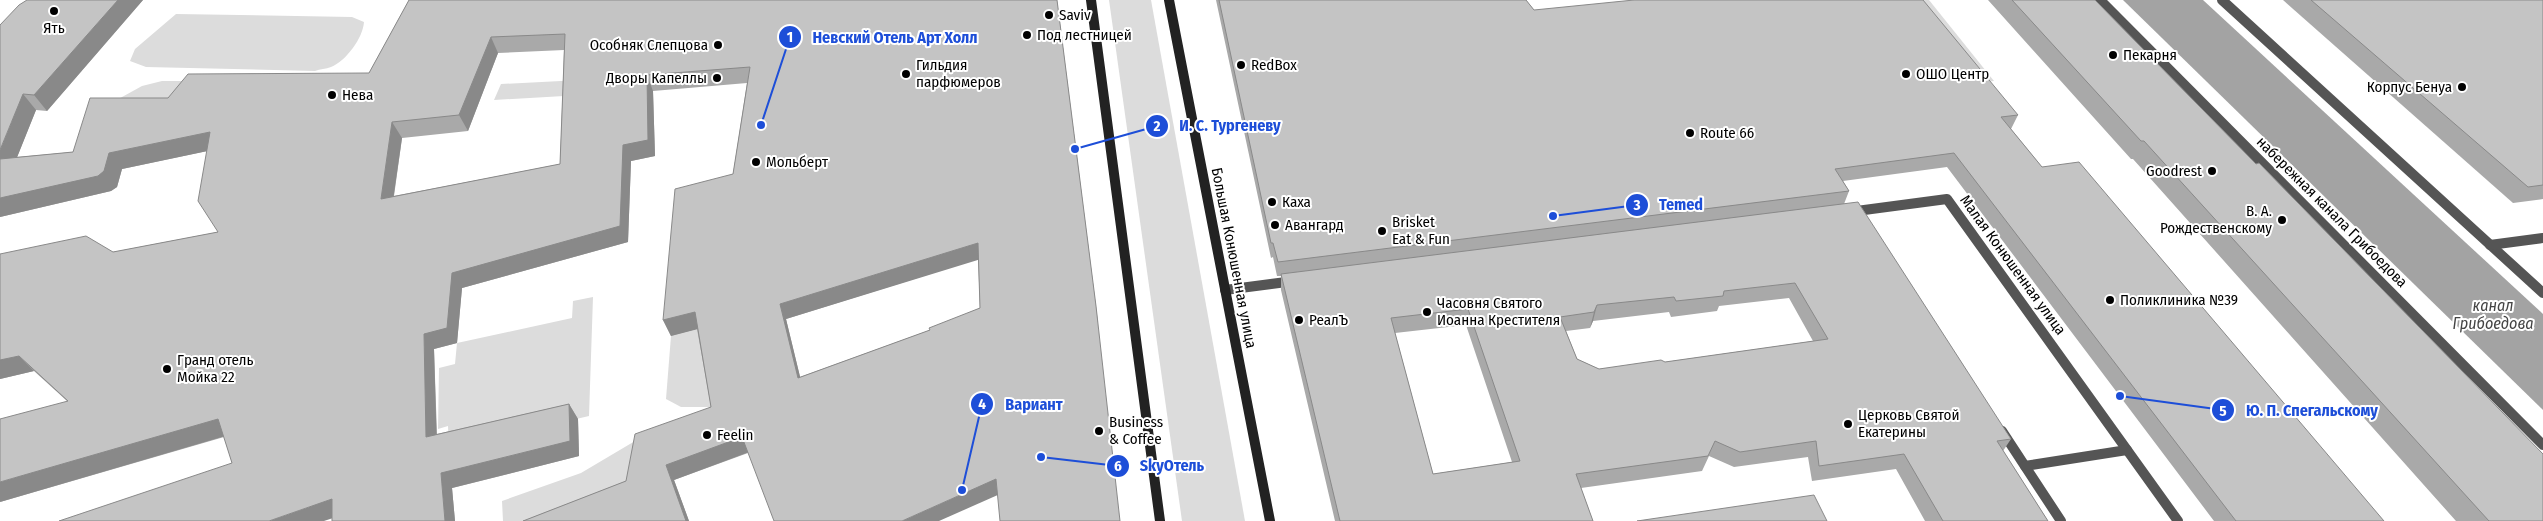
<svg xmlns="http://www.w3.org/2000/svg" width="2543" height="521" viewBox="0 0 2543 521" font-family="'Fira Sans Condensed',sans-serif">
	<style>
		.green { fill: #dcdcdc }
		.water { fill: #a3a3a3 }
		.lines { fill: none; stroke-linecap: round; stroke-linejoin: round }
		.street { stroke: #555; stroke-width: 10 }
		.secondary { stroke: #222; stroke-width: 10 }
		.wall { fill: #a9a9a9; fill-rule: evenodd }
		.shaded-wall { fill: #898989 }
		.building { fill: #c4c4c4; stroke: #898989; fill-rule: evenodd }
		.poi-dot { fill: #000; stroke: #fff; stroke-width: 2 }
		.labels { text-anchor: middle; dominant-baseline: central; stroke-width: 4; stroke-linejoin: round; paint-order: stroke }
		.poi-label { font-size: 15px; fill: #000; stroke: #fff; text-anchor: start }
		.street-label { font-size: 15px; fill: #000; stroke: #fff }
		.water-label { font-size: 16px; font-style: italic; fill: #444; stroke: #fff }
		.leader { fill: none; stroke: #1d4ed8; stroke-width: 2 }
		.callout-dot { fill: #1d4ed8; stroke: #fff; stroke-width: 2 }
		.mark-label { font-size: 15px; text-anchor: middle; font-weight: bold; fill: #fff }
		.callout-label { font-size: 16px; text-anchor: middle; font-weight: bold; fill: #1d4ed8; stroke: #fff; stroke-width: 4; stroke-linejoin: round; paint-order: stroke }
	</style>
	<rect width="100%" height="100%" fill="#fff"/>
	<g class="green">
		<path d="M1109,0H1151L1245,521H1182Z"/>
		<path d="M1911,0H1929L1994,81L1976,83Z"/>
		<path d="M176,14L352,17L364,22C363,38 346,61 331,67C326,69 320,69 315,71L146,67L130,61L135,49Z"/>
		<path d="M638,77L633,92L494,100L501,84Z"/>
		<path d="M162,81H249L180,114L113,102L142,86Z"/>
		<path d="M593,297L589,416L449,449L448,426L438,429L439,368L455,364L457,343L572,318L573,301Z"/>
		<path d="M702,328L715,407H681L666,399L671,336Z"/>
		<path d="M635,441V495L570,521H503L502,501L581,473Z"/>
	</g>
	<path class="water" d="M2123,0H2203L2543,314V410Z"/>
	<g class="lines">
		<g class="street">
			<path d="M2100,0L2543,445"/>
			<path d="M2222,0L2543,293"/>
			<path d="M1849,212L1947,199L2178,521"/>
			<path d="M2490,245L2543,238"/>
			<path d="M1225,290L1294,281"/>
			<path d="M2002,431L2061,521"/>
			<path d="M2025,466L2127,450"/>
		</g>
		<g class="secondary">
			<path d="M1091,0L1160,521"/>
			<path d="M1169,0L1270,521"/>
		</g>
	</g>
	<g class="wall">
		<path d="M27,0H143L47,111L36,110L17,157L73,152L168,98L369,73L409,0H1057L1098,322L997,495L748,453L674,480L689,521H523L626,481L711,407L697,329L671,336L663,320L733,174L747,83L653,91L655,156L631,161L628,242L462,288L457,343L434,349L437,434L569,404L578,419L579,456L452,488L455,521H332V518L232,463L224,437L0,502L67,401L34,371L0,379V254L113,252L218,232L207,151L122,169L117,187L111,191L0,217ZM564,50L560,164L394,196L402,138L468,131L498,53ZM978,259L980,308L930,330L800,377L786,319Z"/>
		<path d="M1216,0H1526L1534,10L2018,115L2011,129L2042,167L2384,521H2214L1947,167L1843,181L1849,191L1844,204L2011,439L2003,451L2048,521H1925L1896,469L1812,481L1808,457L1734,467L1709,456L1702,471L1581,488L1593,521H1335L1281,290V276H1277L1273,257L1271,258ZM1789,298L1813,341L1665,362L1599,369L1577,359L1566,331L1590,328L1593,321L1669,312L1671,317L1717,311L1719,306ZM1466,325L1512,462L1433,474L1395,333Z"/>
		<path d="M1988,0H2095L2543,521H2456L2133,159H2131Z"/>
		<path d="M2283,0H2543V199L2513,203Z"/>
	</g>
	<g class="shaded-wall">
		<path d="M118,0H143L47,111L34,95Z"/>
		<path d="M491,37L498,53L468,131L459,115Z"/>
		<path d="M647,75L653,91L655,156L631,161L628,242L462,288L457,343L434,349L437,452L426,437L424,334L452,273L623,145Z"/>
		<path d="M23,94L36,110L10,175L0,163V150Z"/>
		<path d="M392,122L402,138L391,214L381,199Z"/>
		<path d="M210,132L222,148L122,169L117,187L111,191L0,217V198L109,153Z"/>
		<path d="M978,243L981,259L786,319L804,393L798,378L780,304Z"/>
		<path d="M1597,305L1593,321L1590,328L1594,312Z"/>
		<path d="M695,312L702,328L671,336L663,320Z"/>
		<path d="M19,356L34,371L0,379V360Z"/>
		<path d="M569,404L578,419L579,456L452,488L455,521H445L441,473Z"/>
		<path d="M218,419L232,434L0,502V482Z"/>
		<path d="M742,437L749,452L674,480L689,521H686L666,465Z"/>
		<path d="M996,479L1000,494L939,521H902Z"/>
		<path d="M332,499L345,514L324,521H269Z"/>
	</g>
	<g class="building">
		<path d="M27,0H118L34,95L23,94L0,150V25L19,5Z"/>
		<path d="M409,0H1057L1096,306L1120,521H1000L996,479L902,521H774L742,437L666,465L686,521H523L626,481L635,434L711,407L695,312L663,320L675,189L733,174L750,67L647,75L648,140L623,145L620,226L452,273L447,328L424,334L426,437L569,404L570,441L441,473L445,521H332V499L269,521H59L232,463L218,419L0,482V419L68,401L19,356L0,360V254L86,236L113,252L218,232L198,201L210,132L109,153L104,171L98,176L0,198V159L73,152L90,98H168L188,74L369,73ZM565,34L560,164L381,199L392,122L459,115L491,37ZM978,243L980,308L929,328L930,330L798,378L780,304Z"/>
		<path d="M1219,0H1526L1534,10L1634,0H1923L2018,115L2001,117L2042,167L2079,162L2384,521H2236L1954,153L1835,169L1849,191L1278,262L1273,243H1271Z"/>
		<path d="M2012,0H2095L2256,164L2259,163L2543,454V521H2489L2144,141H2141Z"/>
		<path d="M2311,0H2543V185L2528,187Z"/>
		<path d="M1858,202L2011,439L1997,441L2048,521H1943L1904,454L1819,466L1816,441L1740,452L1715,441L1708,456L1576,474L1593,521H1340L1281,274ZM1795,283L1828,339L1665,362L1661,360L1599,369L1577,359L1560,317L1594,312L1597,305L1674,297L1676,301L1723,296L1724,291ZM1468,309L1520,461L1433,474L1391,318Z"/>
		<path d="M1814,495L1827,521H1637Z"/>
	</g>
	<g class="poi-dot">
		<circle cx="54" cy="11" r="5"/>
		<circle cx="1049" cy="15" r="5"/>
		<circle cx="1027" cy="35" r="5"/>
		<circle cx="718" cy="45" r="5"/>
		<circle cx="2113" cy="55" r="5"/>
		<circle cx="1241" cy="65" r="5"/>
		<circle cx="906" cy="74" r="5"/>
		<circle cx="1906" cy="74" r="5"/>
		<circle cx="717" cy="78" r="5"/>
		<circle cx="2462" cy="87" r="5"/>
		<circle cx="332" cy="95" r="5"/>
		<circle cx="1690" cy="133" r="5"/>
		<circle cx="756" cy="162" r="5"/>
		<circle cx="2212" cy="171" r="5"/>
		<circle cx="1272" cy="202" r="5"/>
		<circle cx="2282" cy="220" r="5"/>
		<circle cx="1275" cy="225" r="5"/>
		<circle cx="1382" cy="231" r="5"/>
		<circle cx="2110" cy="300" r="5"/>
		<circle cx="1427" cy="312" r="5"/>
		<circle cx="1299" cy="320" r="5"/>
		<circle cx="167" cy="369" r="5"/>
		<circle cx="1848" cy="424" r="5"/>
		<circle cx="1099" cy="431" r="5"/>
		<circle cx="707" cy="435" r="5"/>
	</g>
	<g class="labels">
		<g class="poi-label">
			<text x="1059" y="15">Saviv</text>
			<text x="54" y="28" text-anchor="middle">Ять</text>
			<text x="1037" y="35">Под лестницей</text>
			<text x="708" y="45" text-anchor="end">Особняк Слепцова</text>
			<text x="2123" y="55">Пекарня</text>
			<text x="916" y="65">Гильдия<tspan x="916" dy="17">парфюмеров</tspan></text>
			<text x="1251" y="65">RedBox</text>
			<text x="1916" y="74">ОШО Центр</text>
			<text x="707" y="78" text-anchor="end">Дворы Капеллы</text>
			<text x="2452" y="87" text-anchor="end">Корпус Бенуа</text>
			<text x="342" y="95">Нева</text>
			<text x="1700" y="133">Route 66</text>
			<text x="766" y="162">Мольберт</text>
			<text x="2202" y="171" text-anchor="end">Goodrest</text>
			<text x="1282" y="202">Каха</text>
			<text x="2272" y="211" text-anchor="end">В. А.<tspan x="2272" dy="17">Рождественскому</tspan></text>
			<text x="1392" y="222">Brisket<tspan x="1392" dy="17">Eat &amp; Fun</tspan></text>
			<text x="1285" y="225">Авангард</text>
			<text x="2120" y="300">Поликлиника №39</text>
			<text x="1437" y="303">Часовня Святого<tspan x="1437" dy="17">Иоанна Крестителя</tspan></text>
			<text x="1309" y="320">РеалЪ</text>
			<text x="177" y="360">Гранд отель<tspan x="177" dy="17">Мойка 22</tspan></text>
			<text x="1858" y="415">Церковь Cвятой<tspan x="1858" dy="17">Екатерины</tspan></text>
			<text x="1109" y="422">Business<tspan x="1109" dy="17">&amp; Coffee</tspan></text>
			<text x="717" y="435">Feelin</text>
		</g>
		<g class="street-label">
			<text transform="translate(2332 212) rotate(45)">набережная канала Грибоедова</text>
			<text transform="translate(1234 258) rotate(79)">Большая Конюшенная улица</text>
			<text transform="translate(2013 265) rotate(54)">Малая Конюшенная улица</text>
		</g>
		<g class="water-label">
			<text x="2493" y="305">канал<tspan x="2493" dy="18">Грибоедова</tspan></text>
		</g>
	</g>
	<path class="leader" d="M761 125L790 37M1075 149L1157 126M1553 216L1637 205M962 490L982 404M2120 396L2223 410M1041 457L1118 466"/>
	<g class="callout-dot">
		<circle cx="761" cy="125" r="5"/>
		<circle cx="1075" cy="149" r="5"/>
		<circle cx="1553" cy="216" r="5"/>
		<circle cx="962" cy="490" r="5"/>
		<circle cx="2120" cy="396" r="5"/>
		<circle cx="1041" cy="457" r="5"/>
		<circle cx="790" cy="37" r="12"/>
		<circle cx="1157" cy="126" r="12"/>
		<circle cx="1637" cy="205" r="12"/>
		<circle cx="982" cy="404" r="12"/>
		<circle cx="2223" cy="410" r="12"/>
		<circle cx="1118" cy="466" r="12"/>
	</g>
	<g class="mark-label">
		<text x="790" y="42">1</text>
		<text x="1157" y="131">2</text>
		<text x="1637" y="210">3</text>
		<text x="982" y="409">4</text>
		<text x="2223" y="416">5</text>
		<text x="1118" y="471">6</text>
	</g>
	<g class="callout-label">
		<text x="895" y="43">Невский Отель Арт Холл</text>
		<text x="1230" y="131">И. С. Тургеневу</text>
		<text x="1681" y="210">Temed</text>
		<text x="1034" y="410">Вариант</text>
		<text x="2312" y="416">Ю. П. Спегальскому</text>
		<text x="1172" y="471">SkyОтель</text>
	</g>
</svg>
